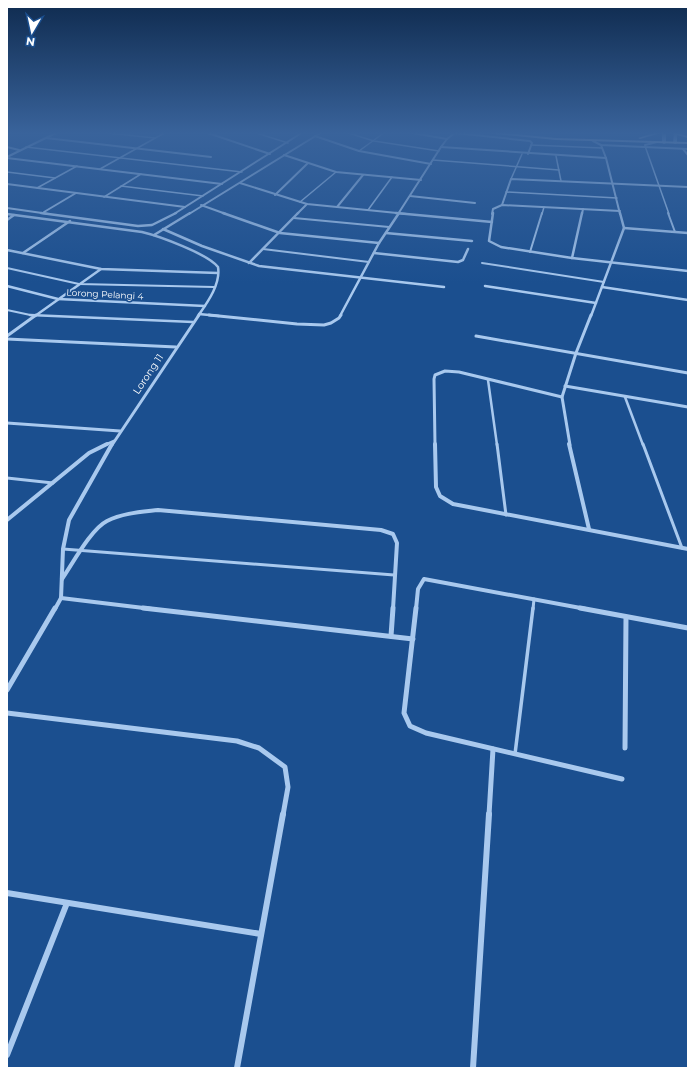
<svg xmlns="http://www.w3.org/2000/svg" width="695" height="1075" viewBox="0 0 695 1075" font-family="Montserrat,sans-serif">
	<style>
		.lines { fill: none; stroke-linecap: round; stroke-linejoin: round }
		.service-far4 { stroke: #a9c9ee; stroke-width: 1.5 }
		.service-far3 { stroke: #a9c9ee; stroke-width: 2 }
		.service-far2 { stroke: #a9c9ee; stroke-width: 2.5 }
		.service-far1 { stroke: #a9c9ee; stroke-width: 3 }
		.service { stroke: #a9c9ee; stroke-width: 3.5 }
		.minor-far5 { stroke: #a9c9ee; stroke-width: 2 }
		.minor-far4 { stroke: #a9c9ee; stroke-width: 2.5 }
		.minor-far3 { stroke: #a9c9ee; stroke-width: 3 }
		.minor-far2 { stroke: #a9c9ee; stroke-width: 4 }
		.minor-far1 { stroke: #a9c9ee; stroke-width: 5 }
		.minor { stroke: #a9c9ee; stroke-width: 6 }
		.tertiary { fill: #a9c9ee; fill-rule: evenodd }
		.primary { fill: #f0f6ff; fill-rule: evenodd }
		.labels { text-anchor: middle; dominant-baseline: central; stroke-width: 3.5; stroke-linejoin: round; paint-order: stroke }
		.far-street-label { font-size: 9px; fill: #fff; stroke: #1b4f8f }
		.street-label { font-size: 10px; fill: #fff; stroke: #1b4f8f }
	</style>
	<rect width="100%" height="100%" fill="#1b4f8f"/>
	<g class="lines">
		<g class="service-far4">
			<path d="M98,132L155,138"/>
			<path d="M253,132L288,143"/>
			<path d="M345,132L374,141L439,151"/>
			<path d="M531,145L602,148"/>
			<path d="M645,146L669,214"/>
			<path d="M26,147L242,172"/>
			<path d="M359,151L385,132"/>
			<path d="M556,156L561,181"/>
			<path d="M433,160L559,170"/>
			<path d="M100,169L166,132"/>
			<path d="M7,172L55,178"/>
			<path d="M511,179L522,154"/>
			<path d="M121,186L203,196"/>
			<path d="M37,188L77,166"/>
			<path d="M506,192L617,198"/>
			<path d="M104,197L141,174"/>
			<path d="M300,202L336,172"/>
			<path d="M368,210L392,177"/>
			<path d="M542,214L544,207"/>
		</g>
		<g class="service-far3">
			<path d="M668,213L675,232"/>
			<path d="M294,218L389,227"/>
			<path d="M263,249L369,262"/>
			<path d="M530,252L542,213"/>
			<path d="M482,263L604,282"/>
			<path d="M7,268L79,284L214,287"/>
			<path d="M7,310L35,316"/>
		</g>
		<g class="service-far2">
			<path d="M30,315L193,322"/>
			<path d="M488,380L497,445"/>
			<path d="M625,397L643,445"/>
		</g>
		<g class="service-far1">
			<path d="M497,444L506,515"/>
			<path d="M643,444L682,548"/>
			<path d="M7,478L53,483"/>
			<path d="M63,549L394,575"/>
			<path d="M533,609L534,599"/>
		</g>
		<path class="service" d="M515,754L533,608"/>
		<g class="minor-far5">
			<path d="M205,132L270,154"/>
			<path d="M407,132L447,139"/>
			<path d="M455,133L530,141L532,143L528,154"/>
			<path d="M315,136L359,151L431,164"/>
			<path d="M46,138L211,157"/>
			<path d="M593,141L601,145L688,149"/>
			<path d="M601,145L606,158L620,214"/>
			<path d="M645,145L657,142"/>
			<path d="M7,147L19,150"/>
			<path d="M441,147L606,158"/>
			<path d="M683,149L688,155"/>
			<path d="M284,155L336,172L421,180"/>
			<path d="M7,157L58,132"/>
			<path d="M7,158L222,184"/>
			<path d="M240,183L307,204L407,214"/>
			<path d="M7,184L185,207"/>
			<path d="M275,195L308,163"/>
			<path d="M410,196L475,203"/>
			<path d="M201,205L226,214"/>
			<path d="M502,205L511,179L688,187"/>
			<path d="M337,207L363,175"/>
			<path d="M7,208L49,214"/>
			<path d="M44,212L76,193"/>
			<path d="M174,214L303,132"/>
			<path d="M189,214L322,132"/>
			<path d="M297,214L307,204"/>
			<path d="M398,214L441,147L447,139L456,132"/>
			<path d="M492,214L493,209L502,205L620,211"/>
			<path d="M582,214L583,209"/>
		</g>
		<g class="minor-far4">
			<path d="M41,213L138,226L152,225L176,213"/>
			<path d="M223,213L280,233L379,243"/>
			<path d="M396,213L492,222"/>
			<path d="M493,213L489,241L501,247L572,258L688,271"/>
			<path d="M7,214L142,232C159,236 208,254 218,267C221,284 207,303 198,316"/>
			<path d="M7,220L14,215"/>
			<path d="M624,228L688,233"/>
			<path d="M163,229L202,246L259,266L444,287"/>
			<path d="M386,233L472,241"/>
			<path d="M154,235L190,213"/>
			<path d="M7,250L101,269L218,273"/>
			<path d="M23,253L70,221"/>
			<path d="M374,253L458,262L463,260L468,249"/>
			<path d="M572,258L582,213"/>
			<path d="M249,263L298,213"/>
			<path d="M7,286L58,299L205,306"/>
			<path d="M485,286L596,303"/>
			<path d="M602,287L688,300"/>
			<path d="M199,314L219,316"/>
			<path d="M35,316L101,269"/>
			<path d="M340,316L379,243L399,213"/>
			<path d="M591,316L624,228L620,213"/>
		</g>
		<g class="minor-far3">
			<path d="M209,315L297,324L324,325L331,323L339,318L341,315"/>
			<path d="M7,336L36,315"/>
			<path d="M476,336L688,373"/>
			<path d="M7,339L176,347"/>
			<path d="M565,386L688,407"/>
			<path d="M7,423L120,431"/>
			<path d="M105,445L114,441"/>
			<path d="M112,445L199,315"/>
			<path d="M435,445L434,379L435,375L445,371L459,372L562,397"/>
			<path d="M570,445L562,397L576,353L591,315"/>
		</g>
		<g class="minor-far2">
			<path d="M435,444L436,487L440,496L453,504L688,549"/>
			<path d="M569,444L589,529"/>
			<path d="M7,520L89,453L107,444"/>
			<path d="M62,579C73,563 91,529 107,521C123,513 141,512 158,510L381,530L393,534L397,543L393,609"/>
			<path d="M61,598L152,609"/>
			<path d="M55,609L61,598L63,549L69,520L112,444"/>
			<path d="M416,609L418,589L424,579L586,609"/>
		</g>
		<g class="minor-far1">
			<path d="M143,608L413,639"/>
			<path d="M416,608L404,713L410,726L426,733L622,779"/>
			<path d="M580,608L688,628"/>
			<path d="M391,636L393,608"/>
			<path d="M7,690L55,608"/>
			<path d="M7,713L237,741L259,748L285,767L288,787L283,815"/>
			<path d="M625,748L626,617"/>
			<path d="M489,815L493,749"/>
		</g>
		<g class="minor">
			<path d="M7,893L261,934"/>
			<path d="M7,1055L67,903"/>
			<path d="M237,1068L283,814"/>
			<path d="M473,1068L489,814"/>
		</g>
		<g class="tertiary">
			<path d="M662,132H666V143L664,144L662,143Z"/>
			<path d="M674,132H677V143L675,144L673,143Z"/>
		</g>
		<g class="primary">
			<path d="M475,132H494L556,138L688,142V144L556,140Z"/>
			<path d="M657,132H665L640,139L638,138Z"/>
			<path d="M673,132L688,136V138L673,134Z"/>
		</g>
	</g>
	<linearGradient id="sky" x2="0" y2="1"><stop stop-color="#0f2b4f"/><stop offset="0.47" stop-color="#39639b"/><stop offset="1" stop-color="#39639b" stop-opacity="0"/></linearGradient>
	<rect width="695" height="283" fill="url(#sky)"/>
	<g class="labels">
		<g class="far-street-label">
			<text transform="translate(105 294) rotate(3)">Lorong Pelangi 4</text>
		</g>
		<g class="street-label">
			<text transform="translate(148 374) rotate(-56)">Lorong 11</text>
		</g>
	</g>
	<rect width="695" height="1075" fill="none" stroke="#ffffff" stroke-width="16"/>
	<g transform="translate(32 32) rotate(189)" stroke="#1b4f8f" stroke-width="3" paint-order="stroke">
	<path d="M0-3L7 15L0 10L-7 15Z" fill="#ffffff"/>
	<text y="-6" font-size="11" font-weight="bold" text-anchor="middle" fill="#ffffff">N</text>
	</g>
</svg>
